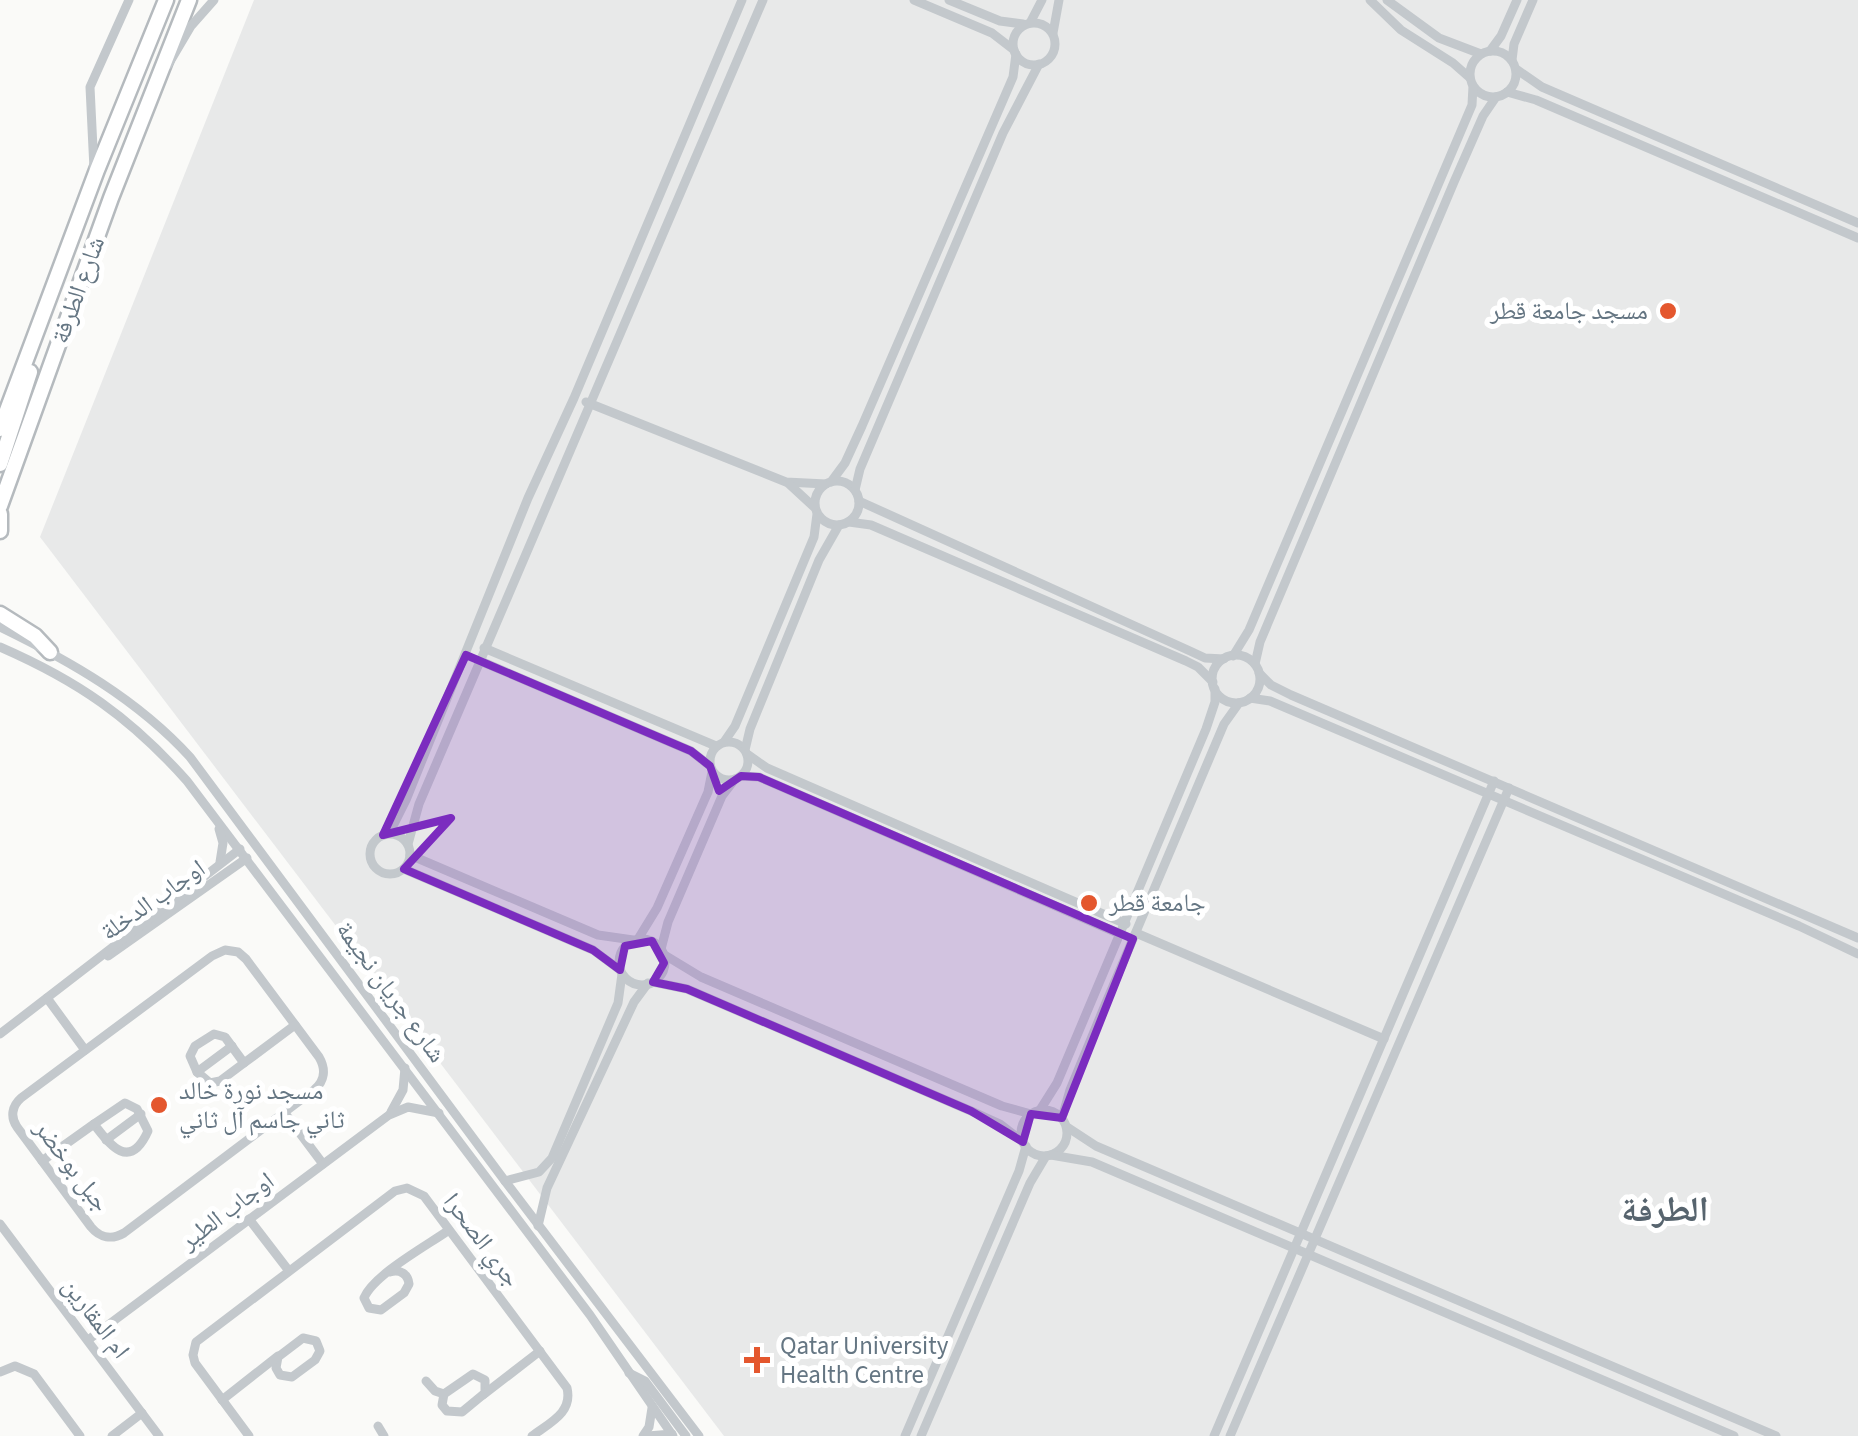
<svg xmlns="http://www.w3.org/2000/svg" width="1858" height="1436" viewBox="0 0 1858 1436" font-family="'Source Sans 3','Noto Naskh Arabic',sans-serif">
	<style>
		.built { fill: #e8e9e9 }
		.lines { fill: none; stroke-linecap: round; stroke-linejoin: round }
		.primary-casing { stroke: #b5babe; stroke-width: 19 }
		.street { stroke: #c3c8cc; stroke-width: 9 }
		.primary { stroke: #fff; stroke-width: 14 }
		.marked { fill: #7b2cbf; fill-opacity: 0.2; stroke: #7b2cbf; stroke-width: 8; stroke-linejoin: round }
		.poi-dot { fill: #e4572e; stroke: #fff; stroke-width: 4 }
		.labels { text-anchor: middle; dominant-baseline: central; stroke-width: 10; stroke-linejoin: round; paint-order: stroke }
		.street-label { font-size: 25px; fill: #657683; stroke: #fff }
		.poi-label { font-size: 25px; fill: #657683; stroke: #fff; text-anchor: start }
		.district-label { font-size: 35px; font-weight: bold; fill: #57646e; stroke: #fff }
	</style>
	<rect width="100%" height="100%" fill="#fafaf8"/>
	<path class="built" d="M254,0H1858V1436H724L40,537Z"/>
	<g class="lines">
		<g class="primary-casing">
			<g id="primary">
				<path d="M0,429L97,170L166,0"/>
				<path d="M0,464L30,372"/>
				<path d="M0,506L111,198L189,0"/>
				<path d="M0,514V531"/>
				<path d="M0,614L35,636L50,652"/>
			</g>
		</g>
		<g class="street">
			<path d="M914,0L992,33L1014,50"/>
			<path d="M949,0L1000,21L1023,24"/>
			<path d="M1370,0L1401,30L1453,63L1470,78"/>
			<path d="M1387,0L1439,38L1481,54"/>
			<path d="M1030,23L1042,0"/>
			<circle cx="1034" cy="44" r="21"/>
			<path d="M1053,33L1059,0"/>
			<circle cx="1493" cy="74" r="23"/>
			<path d="M1490,51L1501,36L1517,0"/>
			<path d="M1512,60L1514,44L1533,0"/>
			<path d="M168,65L191,26L214,0"/>
			<path d="M1516,69L1542,87L1858,223"/>
			<path d="M1507,92L1536,100L1858,238"/>
			<path d="M94,169L90,87L129,0"/>
			<path d="M586,402L786,482L826,484"/>
			<circle cx="837" cy="503" r="22"/>
			<path d="M831,482L845,463L862,426L1013,77L1016,54"/>
			<path d="M789,484L814,507"/>
			<path d="M855,490L860,469L1003,133L1039,64"/>
			<path d="M859,501L1190,651L1205,658L1224,659"/>
			<path d="M849,522L871,525L1186,661L1198,667L1213,682"/>
			<path d="M0,627C70,661 137,699 190,757L505,1181L699,1436"/>
			<path d="M0,647C78,681 130,717 187,781L590,1315L673,1436"/>
			<path d="M484,648L716,746"/>
			<circle cx="1236" cy="679" r="24"/>
			<path d="M1233,656L1249,630L1472,105L1473,86"/>
			<path d="M478,660L691,751L710,766"/>
			<path d="M1255,664L1260,642L1454,182L1483,116L1496,97"/>
			<path d="M1259,673L1271,685L1291,695L1858,938"/>
			<path d="M1250,698L1270,701L1799,926L1858,954"/>
			<circle cx="729" cy="761" r="19"/>
			<path d="M724,742L735,726L814,537L817,514"/>
			<path d="M745,750L750,729L819,560L839,525"/>
			<path d="M747,754L767,768L1126,924"/>
			<path d="M741,776L759,777L1120,934"/>
			<path d="M219,829L223,843L220,862"/>
			<circle cx="390" cy="854" r="20"/>
			<path d="M383,835L393,826L406,800L528,498L574,398L742,0"/>
			<path d="M408,844L419,804L763,0"/>
			<path d="M410,855L598,935L633,940"/>
			<path d="M404,869L593,950L620,970"/>
			<path d="M1136,933L1384,1039"/>
			<path d="M638,939L657,908L708,792L712,772"/>
			<circle cx="642" cy="962" r="23"/>
			<path d="M661,949L668,922L722,796L735,779"/>
			<path d="M225,950L238,952L246,959L319,1057C326,1069 325,1081 314,1090L124,1233C112,1240 100,1238 91,1227L17,1127C10,1117 12,1106 21,1098L212,956Z"/>
			<path d="M663,954L701,977L1002,1106L1031,1114"/>
			<path d="M108,956L247,858"/>
			<path d="M653,982L687,989L971,1111L1000,1124L1023,1142"/>
			<path d="M47,998L85,1050"/>
			<path d="M0,1034L240,849"/>
			<path d="M214,1034L225,1037L244,1063L220,1081L210,1083L197,1072L190,1056L195,1046Z"/>
			<path d="M244,1063L295,1025"/>
			<path d="M197,1072L232,1046"/>
			<path d="M125,1103L137,1109L148,1131C130,1171 110,1146 94,1124Z"/>
			<path d="M1040,1110L1057,1083L1206,729L1215,702V689"/>
			<circle cx="1044" cy="1133" r="23"/>
			<path d="M284,1112L323,1164"/>
			<path d="M391,1112L403,1090L405,1068"/>
			<path d="M1062,1118L1070,1090L1105,1005L1210,757L1224,724L1239,703"/>
			<path d="M1067,1127L1096,1146L1776,1436"/>
			<path d="M106,1140L141,1114"/>
			<path d="M1051,1155L1092,1162L1734,1436"/>
			<path d="M42,1161L94,1124"/>
			<path d="M505,1181L539,1172L552,1158L618,1003L622,974"/>
			<path d="M249,1219L289,1271"/>
			<path d="M0,1224L159,1436"/>
			<path d="M538,1226L547,1188L634,1002L648,983"/>
			<path d="M390,1272C400,1269 408,1274 409,1284L404,1293L381,1310L369,1308L364,1298C373,1275 428,1245 449,1230"/>
			<path d="M303,1338L316,1341L320,1351L315,1360L292,1377L280,1375L276,1368L278,1357Z"/>
			<path d="M88,1340L389,1115L408,1107L439,1113"/>
			<path d="M0,1372L15,1366L34,1374L80,1436"/>
			<path d="M629,1373L645,1381L686,1436"/>
			<path d="M473,1374L485,1380V1393L462,1412L447,1411L442,1405L444,1394Z"/>
			<path d="M426,1381L435,1391L444,1394"/>
			<path d="M483,1395L540,1351"/>
			<path d="M222,1400L278,1356"/>
			<path d="M378,1426L384,1436"/>
			<path d="M112,1436L142,1413"/>
			<path d="M249,1436L195,1363L193,1355L196,1342L395,1191L407,1188L424,1196L567,1388C573,1413 549,1423 532,1436"/>
			<path d="M643,1436L649,1427L652,1408"/>
			<path d="M648,1436L672,1434"/>
			<path d="M905,1436L1019,1171L1026,1146"/>
			<path d="M921,1436L1030,1183L1046,1156"/>
			<path d="M1214,1436L1494,781"/>
			<path d="M1230,1436L1509,788"/>
		</g>
		<use href="#primary" class="primary"/>
	</g>
	<path class="marked" d="M466,655L691,751L710,766L719,791L741,776L759,777L1133,939L1062,1118L1031,1114L1023,1142L971,1111L687,989L653,982L664,963L652,941L625,946L620,970L593,950L404,869L451,818L383,835Z"/>
	<g class="poi-dot">
		<circle cx="1668" cy="311" r="10"/>
		<circle cx="1089" cy="903" r="10"/>
		<circle cx="159" cy="1105" r="10"/>
		<path d="M752 1345h10v10h10v10h-10v10h-10v-10h-10v-10h10z"/>
	</g>
	<g class="labels">
		<g class="street-label">
			<text transform="translate(78 290) rotate(-70)">شارع الطرفة</text>
			<text transform="translate(153 900) rotate(-35)">اوجاب الدخلة</text>
			<text transform="translate(391 992) rotate(54)">شارع جريان نجيمة</text>
			<text transform="translate(72 1166) rotate(53)">جبل بوخضر</text>
			<text transform="translate(227 1211) rotate(-37)">اوجاب الطير</text>
			<text transform="translate(482 1240) rotate(53)">جري الصحرا</text>
			<text transform="translate(96 1318) rotate(53)">ام المقارين</text>
		</g>
		<g class="poi-label">
			<text x="1648" y="311" text-anchor="end">مسجد جامعة قطر</text>
			<text x="1109" y="903">جامعة قطر</text>
			<text x="179" y="1091">مسجد نورة خالد<tspan x="179" dy="29">ثاني جاسم آل ثاني</tspan></text>
			<text x="780" y="1346">Qatar University<tspan x="780" dy="29">Health Centre</tspan></text>
		</g>
		<g class="district-label">
			<text x="1665" y="1210">الطرفة</text>
		</g>
	</g>
</svg>
